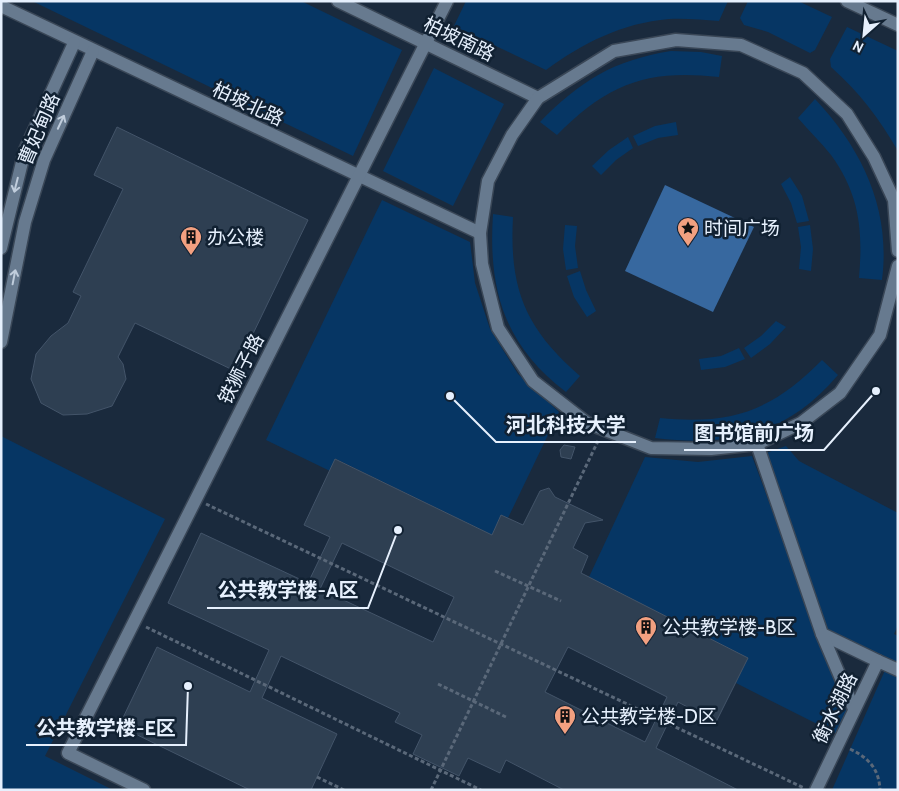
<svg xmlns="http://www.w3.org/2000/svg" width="899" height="791" viewBox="0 0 899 791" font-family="Cabin,'Noto Sans SC',sans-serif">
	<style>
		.green { fill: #063664 }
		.water { fill: #37689f }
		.building { fill: #2e3f52; stroke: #435469; fill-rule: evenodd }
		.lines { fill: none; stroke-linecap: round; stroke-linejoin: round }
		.minor-casing { stroke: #3a4757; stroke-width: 15 }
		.path { stroke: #5a6879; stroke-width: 3; stroke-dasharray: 4 2.5; stroke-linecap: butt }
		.minor { stroke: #677a8f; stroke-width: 12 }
		.oneway { stroke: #c0cddc }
		.labels { text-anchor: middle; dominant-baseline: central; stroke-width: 5; stroke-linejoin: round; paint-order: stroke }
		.street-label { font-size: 19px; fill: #e6f0fd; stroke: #112132 }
		.poi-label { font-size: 19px; fill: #e6f0fd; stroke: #112132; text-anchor: start }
		.leader { fill: none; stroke: #e6f0fd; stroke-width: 2 }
		.callout-dot { fill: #e6f0fd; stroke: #112132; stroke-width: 2 }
		.callout-label { font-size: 20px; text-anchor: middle; font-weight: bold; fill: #e6f0fd; stroke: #112132; stroke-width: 5; stroke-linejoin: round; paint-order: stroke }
	</style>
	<rect width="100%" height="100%" fill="#1a2a3d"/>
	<g class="green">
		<path d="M32,1H301L402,50L353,156Z"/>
		<path d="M466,1H728L719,21C703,20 685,18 669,19C622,23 583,43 546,70L454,26Z"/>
		<path d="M748,1H798L832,17L815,50L810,53L768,32L744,25L740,18Z"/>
		<path d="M847,27L898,51V151C879,118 859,92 831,67L830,59Z"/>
		<path d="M671,51L701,52L722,56L719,77C648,69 608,83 557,135L540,122C580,81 614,60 671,51Z"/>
		<path d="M434,68L504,104L453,206L383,171Z"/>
		<path d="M815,99C863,150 891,210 882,280L859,278C863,231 860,195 831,155C821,142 808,130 798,118Z"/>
		<path d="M676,122L678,135L658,138L638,146L633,136L655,126Z"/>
		<path d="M628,137L633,148L616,160L601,175L592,166L609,150Z"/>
		<path d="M790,177L802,196L809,221L797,223L791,203L781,184Z"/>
		<path d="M382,200L470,242L475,283L490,329L518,374L559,412L508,518L501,516L492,535L336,459L330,471L266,440Z"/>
		<path d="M493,214L513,217C509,290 526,329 580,376L566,392C504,345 488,289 493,214Z"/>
		<path d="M565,225L577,226L575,246L578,268L566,270L563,249Z"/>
		<path d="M810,225L813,249L811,271L799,269L801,247L798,227Z"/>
		<path d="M580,271L586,290L596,311L587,317L574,297L567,276Z"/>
		<path d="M776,321L786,327L770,344L751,358L744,348L761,336Z"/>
		<path d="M739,348L745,359L725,367L701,370L699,359L721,356Z"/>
		<path d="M822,360L838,375C787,435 731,447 655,438L660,418C731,425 772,411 822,360Z"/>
		<path d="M1,436L165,519L45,756L113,790H1Z"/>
		<path d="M786,446L799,461L898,513V625L894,634L898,636V665L827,632L766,453Z"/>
		<path d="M752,456L847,713L837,734L736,683L748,658L589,577L645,457L698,462Z"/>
		<path d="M886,668L898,674V790H832Z"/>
	</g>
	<path class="water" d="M665,185L754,227L713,312L625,271Z"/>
	<g class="building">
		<path d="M117,127L308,220L235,371L135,323L118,357L123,364L126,379L112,406L87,414L63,415L41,403L31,379L36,354L51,336L68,323L81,296L73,292L123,189L94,175Z"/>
		<path d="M564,445L575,447L571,459L561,457L560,450Z"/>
		<path d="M335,459L492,535L501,515L523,525L540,491L549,488L555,497L603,520L585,523L573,548L588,556L581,573L748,658L716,722L678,702L656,748L738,790H564L506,760L500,773L468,758L459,776L413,754L422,735L395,722L400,713L281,656L262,698L337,734L311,790H250L119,726L157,647L250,692L269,650L168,603L201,533L308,583L330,537L304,525ZM342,543L454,597L433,642L320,589ZM568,647L667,697L645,742L545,692Z"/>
	</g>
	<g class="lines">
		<g class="minor-casing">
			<g id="minor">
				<path d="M338,1L538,98"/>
				<path d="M847,1L898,25"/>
				<path d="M1,6L480,233"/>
				<path d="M1,248L25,150L74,43"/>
				<path d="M898,251L894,200L874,157L847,114L803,73L741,45L676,40L614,51L538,98L512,135L488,181L480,233L482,264L498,328L533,381L587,423L651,448L711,449L757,444L801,423L840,393L880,335L898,266"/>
				<path d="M1,342L25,222L44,160L93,51"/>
				<path d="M757,444L822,634L878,661"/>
				<path d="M822,634L854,709"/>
				<path d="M144,790L68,753L447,1"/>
				<path d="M816,790L878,661L898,670"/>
			</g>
		</g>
		<g class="path">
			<path d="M206,504L804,788"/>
			<path d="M495,571L561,601"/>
			<path d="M146,627L481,790"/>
			<path d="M438,684L508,718"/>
			<path d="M850,749C869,758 879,769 880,790"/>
			<path d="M317,777L344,790"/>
			<path d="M431,790L598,441"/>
		</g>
		<use href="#minor" class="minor"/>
	</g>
	<defs><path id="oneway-shaft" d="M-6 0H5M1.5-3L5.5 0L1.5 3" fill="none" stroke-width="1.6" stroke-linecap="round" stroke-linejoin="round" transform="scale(1.25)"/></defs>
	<g class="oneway">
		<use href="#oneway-shaft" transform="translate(61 122) rotate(-65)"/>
		<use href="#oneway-shaft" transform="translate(16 185) rotate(104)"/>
		<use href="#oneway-shaft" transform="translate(14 277) rotate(-79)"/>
	</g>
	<defs>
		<g id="sight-pin" transform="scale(1.125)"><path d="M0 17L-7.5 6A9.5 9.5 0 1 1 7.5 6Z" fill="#f2a080" stroke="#112132"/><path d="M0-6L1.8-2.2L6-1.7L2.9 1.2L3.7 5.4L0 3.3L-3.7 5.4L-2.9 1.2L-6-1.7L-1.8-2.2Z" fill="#111"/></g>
		<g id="building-pin" transform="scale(1.125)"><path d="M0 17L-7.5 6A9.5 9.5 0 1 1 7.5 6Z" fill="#f2a080" stroke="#112132"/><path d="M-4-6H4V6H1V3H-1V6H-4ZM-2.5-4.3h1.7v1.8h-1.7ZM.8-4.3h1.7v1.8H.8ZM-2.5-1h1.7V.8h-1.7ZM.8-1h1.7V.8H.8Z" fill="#111"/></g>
	</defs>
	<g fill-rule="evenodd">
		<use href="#sight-pin" x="688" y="228"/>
		<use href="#building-pin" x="191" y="237"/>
		<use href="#building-pin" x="646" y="627"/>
		<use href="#building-pin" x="565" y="716"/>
	</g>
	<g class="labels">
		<g class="street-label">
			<text transform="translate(459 39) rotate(26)">柏坡南路</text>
			<text transform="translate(248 104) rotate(25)">柏坡北路</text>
			<text transform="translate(39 129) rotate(-67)">曹妃甸路</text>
			<text transform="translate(241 369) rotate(-63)">铁狮子路</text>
			<text transform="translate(835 708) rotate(-64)">衡水湖路</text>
		</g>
		<g class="poi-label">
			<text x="704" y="228">时间广场</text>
			<text x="207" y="237">办公楼</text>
			<text x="662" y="627">公共教学楼-B区</text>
			<text x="581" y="716">公共教学楼-D区</text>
		</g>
	</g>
	<path class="leader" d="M450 396L496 442H636M876 391L824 450H684M398 530L368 608H207M188 686L186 745H26"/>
	<g class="callout-dot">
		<circle cx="450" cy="396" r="5"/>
		<circle cx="876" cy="391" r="5"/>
		<circle cx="398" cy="530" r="5"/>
		<circle cx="188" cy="686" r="5"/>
	</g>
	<g class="callout-label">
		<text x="566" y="432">河北科技大学</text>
		<text x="754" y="440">图书馆前广场</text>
		<text x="288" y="597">公共教学楼-A区</text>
		<text x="106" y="735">公共教学楼-E区</text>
	</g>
	<rect width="899" height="791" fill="none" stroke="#e6f0fd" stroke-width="5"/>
	<g transform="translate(864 35) rotate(207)" stroke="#112132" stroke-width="4" paint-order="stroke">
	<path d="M0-4L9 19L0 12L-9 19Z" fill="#e6f0fd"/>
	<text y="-8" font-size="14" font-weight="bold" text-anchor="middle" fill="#e6f0fd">N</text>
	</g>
</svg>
